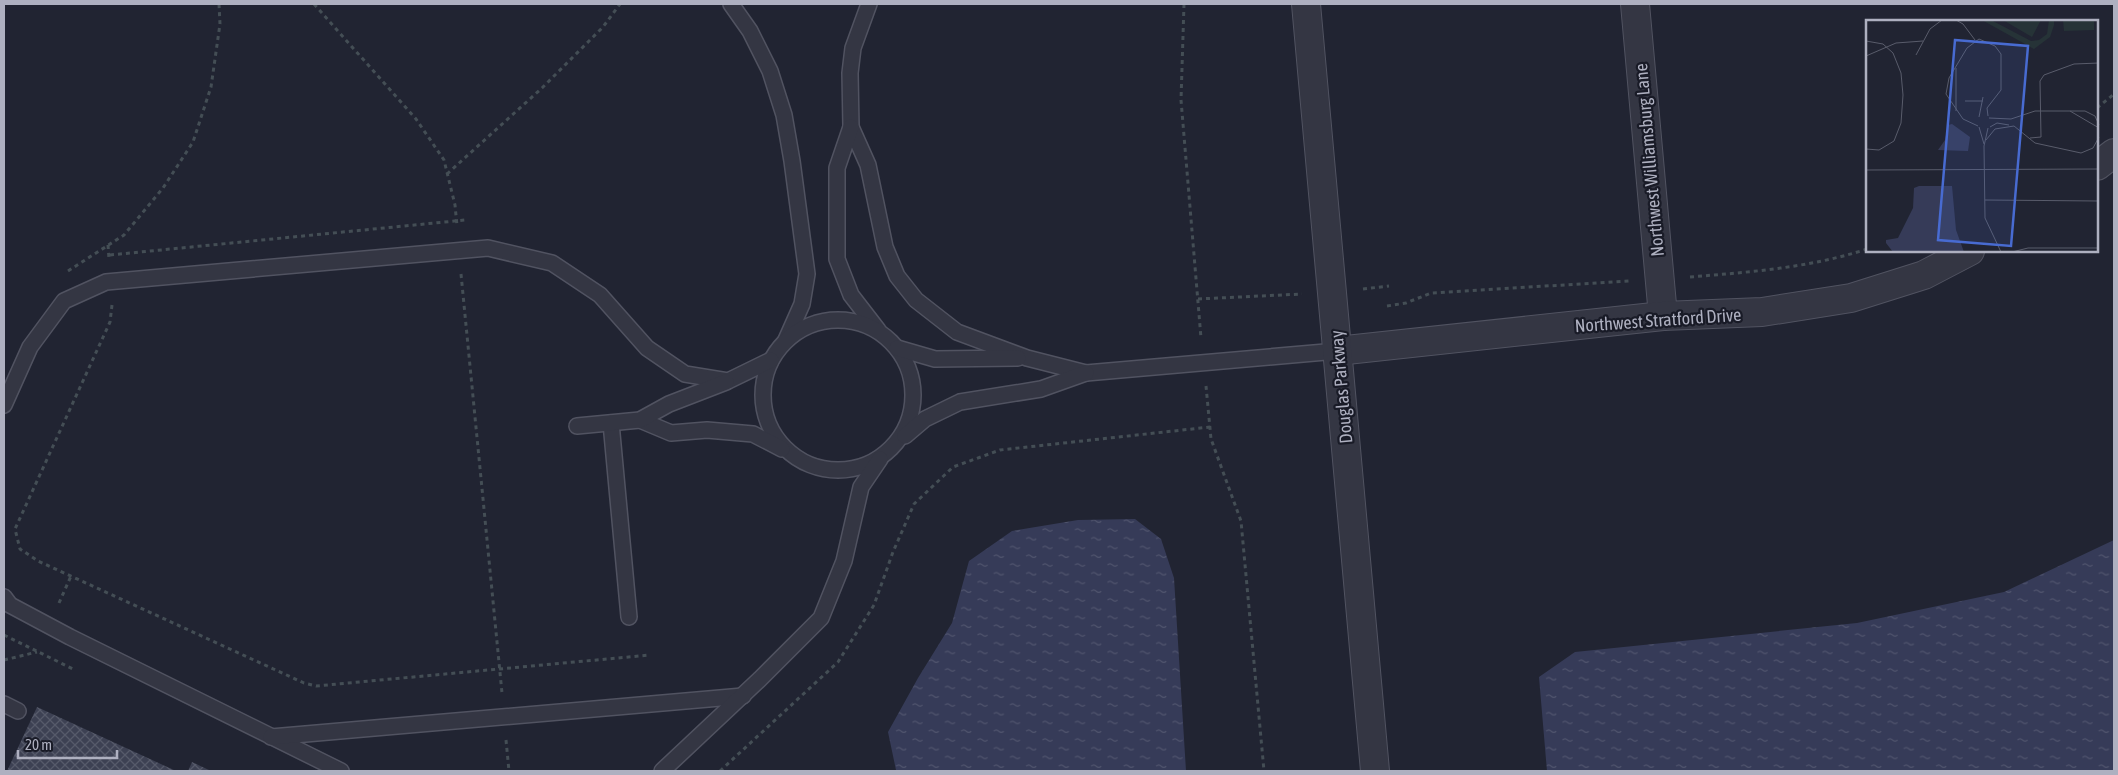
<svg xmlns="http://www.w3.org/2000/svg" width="2118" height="775" viewBox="0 0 2118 775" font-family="'Asap Condensed',sans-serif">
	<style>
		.water { fill: url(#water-ripples) }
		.building { fill: url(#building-cross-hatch) }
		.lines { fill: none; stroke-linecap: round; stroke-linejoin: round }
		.service-casing { stroke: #515361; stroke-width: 18 }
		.minor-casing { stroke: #515361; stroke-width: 30 }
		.tertiary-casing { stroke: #515361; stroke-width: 30 }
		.path { stroke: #444e55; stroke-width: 3; stroke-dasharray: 4 4; stroke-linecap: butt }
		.service { stroke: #343643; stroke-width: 15 }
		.minor { stroke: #343643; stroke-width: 28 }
		.tertiary { stroke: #343643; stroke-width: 28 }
		.labels { text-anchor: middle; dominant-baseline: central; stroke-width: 4.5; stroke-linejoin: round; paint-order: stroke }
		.street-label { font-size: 18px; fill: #aeb0c0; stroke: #191b27 }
		.inset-road { fill: none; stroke: #595c6b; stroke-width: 1 }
		.view { fill: #486bd1; fill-opacity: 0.15; stroke: #486bd1; stroke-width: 2.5 }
		.inset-edge { fill: none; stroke: #aeb0c0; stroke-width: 2.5 }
	</style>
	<defs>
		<pattern id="water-ripples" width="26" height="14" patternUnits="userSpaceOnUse" patternTransform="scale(1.25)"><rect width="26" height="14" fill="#363b58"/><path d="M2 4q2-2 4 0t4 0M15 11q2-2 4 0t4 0" fill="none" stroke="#51556e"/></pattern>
		<pattern id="building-cross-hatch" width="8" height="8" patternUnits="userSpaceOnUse" patternTransform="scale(1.25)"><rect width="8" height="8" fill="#3d4153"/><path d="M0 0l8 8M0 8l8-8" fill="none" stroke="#565a6a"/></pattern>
	</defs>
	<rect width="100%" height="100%" fill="#212432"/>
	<g class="water">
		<path d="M1135,519L1161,539L1174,578L1186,771L896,770L888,732L918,678L952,623L969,561L1012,531L1078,520Z"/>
		<path d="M2114,540V771H1547L1539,677L1575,652L1857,623L2004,592Z"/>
	</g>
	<g class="building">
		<path d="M37,707L176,771H7Z"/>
		<path d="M192,762L211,771H188Z"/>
	</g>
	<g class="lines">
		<g class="service-casing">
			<g id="service">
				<path d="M731,4L750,31L770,71L784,115L792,161L807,274L802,304L786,340"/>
				<path d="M869,4L853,48L850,73L851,127L868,165L885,247L897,276L916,300L957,332L1027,358L1086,373L1337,351"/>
				<path d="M851,127L837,168V259L851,295L878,330"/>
				<circle cx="838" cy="395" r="75"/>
				<path d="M897,348L935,359L1018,358"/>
				<path d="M4,405L30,347L64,301L106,282L488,248L552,263L600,295L647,348L685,374L728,381L771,360"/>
				<path d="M640,420L671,433L707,430L753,434L782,449"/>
				<path d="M611,423L629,617"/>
				<path d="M577,426L640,420L669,404L726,382"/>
				<path d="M905,436L925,419L960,402L1041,389L1086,373"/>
				<path d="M4,597L10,605L70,637L341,771"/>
				<path d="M4,704L18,711"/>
				<path d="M271,737L743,696"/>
				<path d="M662,771L760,679L821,618L844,561L861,487L880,459"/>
			</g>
		</g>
		<g class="minor-casing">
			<g id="minor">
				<path d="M1635,4L1663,316"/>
				<path d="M2097,166L2114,153"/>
				<path d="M1337,351L1663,316L1762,312L1851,298L1924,275L1970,251"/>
			</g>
		</g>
		<g class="tertiary-casing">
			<path id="tertiary" d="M1306,4L1375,771"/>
		</g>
		<g class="path">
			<path d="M314,4L416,119L444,160L455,205L457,226"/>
			<path d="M1184,4L1181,100L1201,338"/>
			<path d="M2097,108L2114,94"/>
			<path d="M447,174L542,88L603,27L620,4"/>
			<path d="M108,245L109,259"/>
			<path d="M110,255L465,220"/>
			<path d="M68,271L124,235L163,188L193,142L211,87L220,24L219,4"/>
			<path d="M461,274L502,693"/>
			<path d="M1690,277C1750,272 1809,268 1867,249"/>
			<path d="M1363,289L1389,286"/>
			<path d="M1198,299L1302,294"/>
			<path d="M112,305L110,322L15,529L20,549L38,561L304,683L316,686L650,655"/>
			<path d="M1387,306L1406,303L1431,293L1629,281"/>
			<path d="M1206,386L1211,439L1241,521L1264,771"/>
			<path d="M59,603L71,576"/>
			<path d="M4,635L75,670"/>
			<path d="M4,660L37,652"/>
			<path d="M506,740L509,771"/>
			<path d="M720,771L838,662L874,605L893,552L914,504L953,467L1000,450L1210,427"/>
		</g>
		<use href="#service" class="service"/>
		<use href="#minor" class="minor"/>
		<use href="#tertiary" class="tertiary"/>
	</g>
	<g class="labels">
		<g class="street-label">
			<text transform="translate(1649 160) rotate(-95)">Northwest Williamsburg Lane</text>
			<text transform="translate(1658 320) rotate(-4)">Northwest Stratford Drive</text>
			<text transform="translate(1341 387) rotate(-95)">Douglas Parkway</text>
		</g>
	</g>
	<g transform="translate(1866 20)">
		<rect width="232" height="232" fill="#212432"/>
		<path d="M116,0H125L165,21L173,20L181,14L183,0H188V5L184,17L168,29ZM137,0H175L166,17ZM197,0H228V10L198,11Z" fill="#263337"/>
		<path d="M86,104L104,117L102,131L72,130L79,120L82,105ZM53,166H86L90,210L98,232H27L20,223V220L32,218L47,188L48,168Z" fill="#363b58"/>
		<path class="inset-road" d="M90,0L97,4L109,20M0,21L17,24L27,33L35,53L37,75L35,103L28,121L13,130L0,129M50,35L64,9L76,0M0,36L30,23L57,21M90,48V91M99,81H117M204,91L233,108M113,97L117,77M123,98L145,99L169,91H219L229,96L233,105M112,106L97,99L80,74L83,58L101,28L113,19L129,26L135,34V70L121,88L122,96M113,107L118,124M124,107L131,103L143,105M122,108L118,126L119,198L135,232M164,118L175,117L174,61L178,55L208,44L233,43M120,120L129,109L148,106L169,123L215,133L227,128L233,117M0,150L233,149M119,180L233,181M146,232L162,228H233"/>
		<path class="view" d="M89,20L162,26L145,226L72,220Z"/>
		<rect width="232" height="232" class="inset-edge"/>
	</g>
	<rect width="2118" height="775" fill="none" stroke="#aeb0c0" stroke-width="10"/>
	<path d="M18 750v8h99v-8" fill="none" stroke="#aeb0c0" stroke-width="2.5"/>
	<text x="25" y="750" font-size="15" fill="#aeb0c0" stroke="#191b27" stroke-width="4" paint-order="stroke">20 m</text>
</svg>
